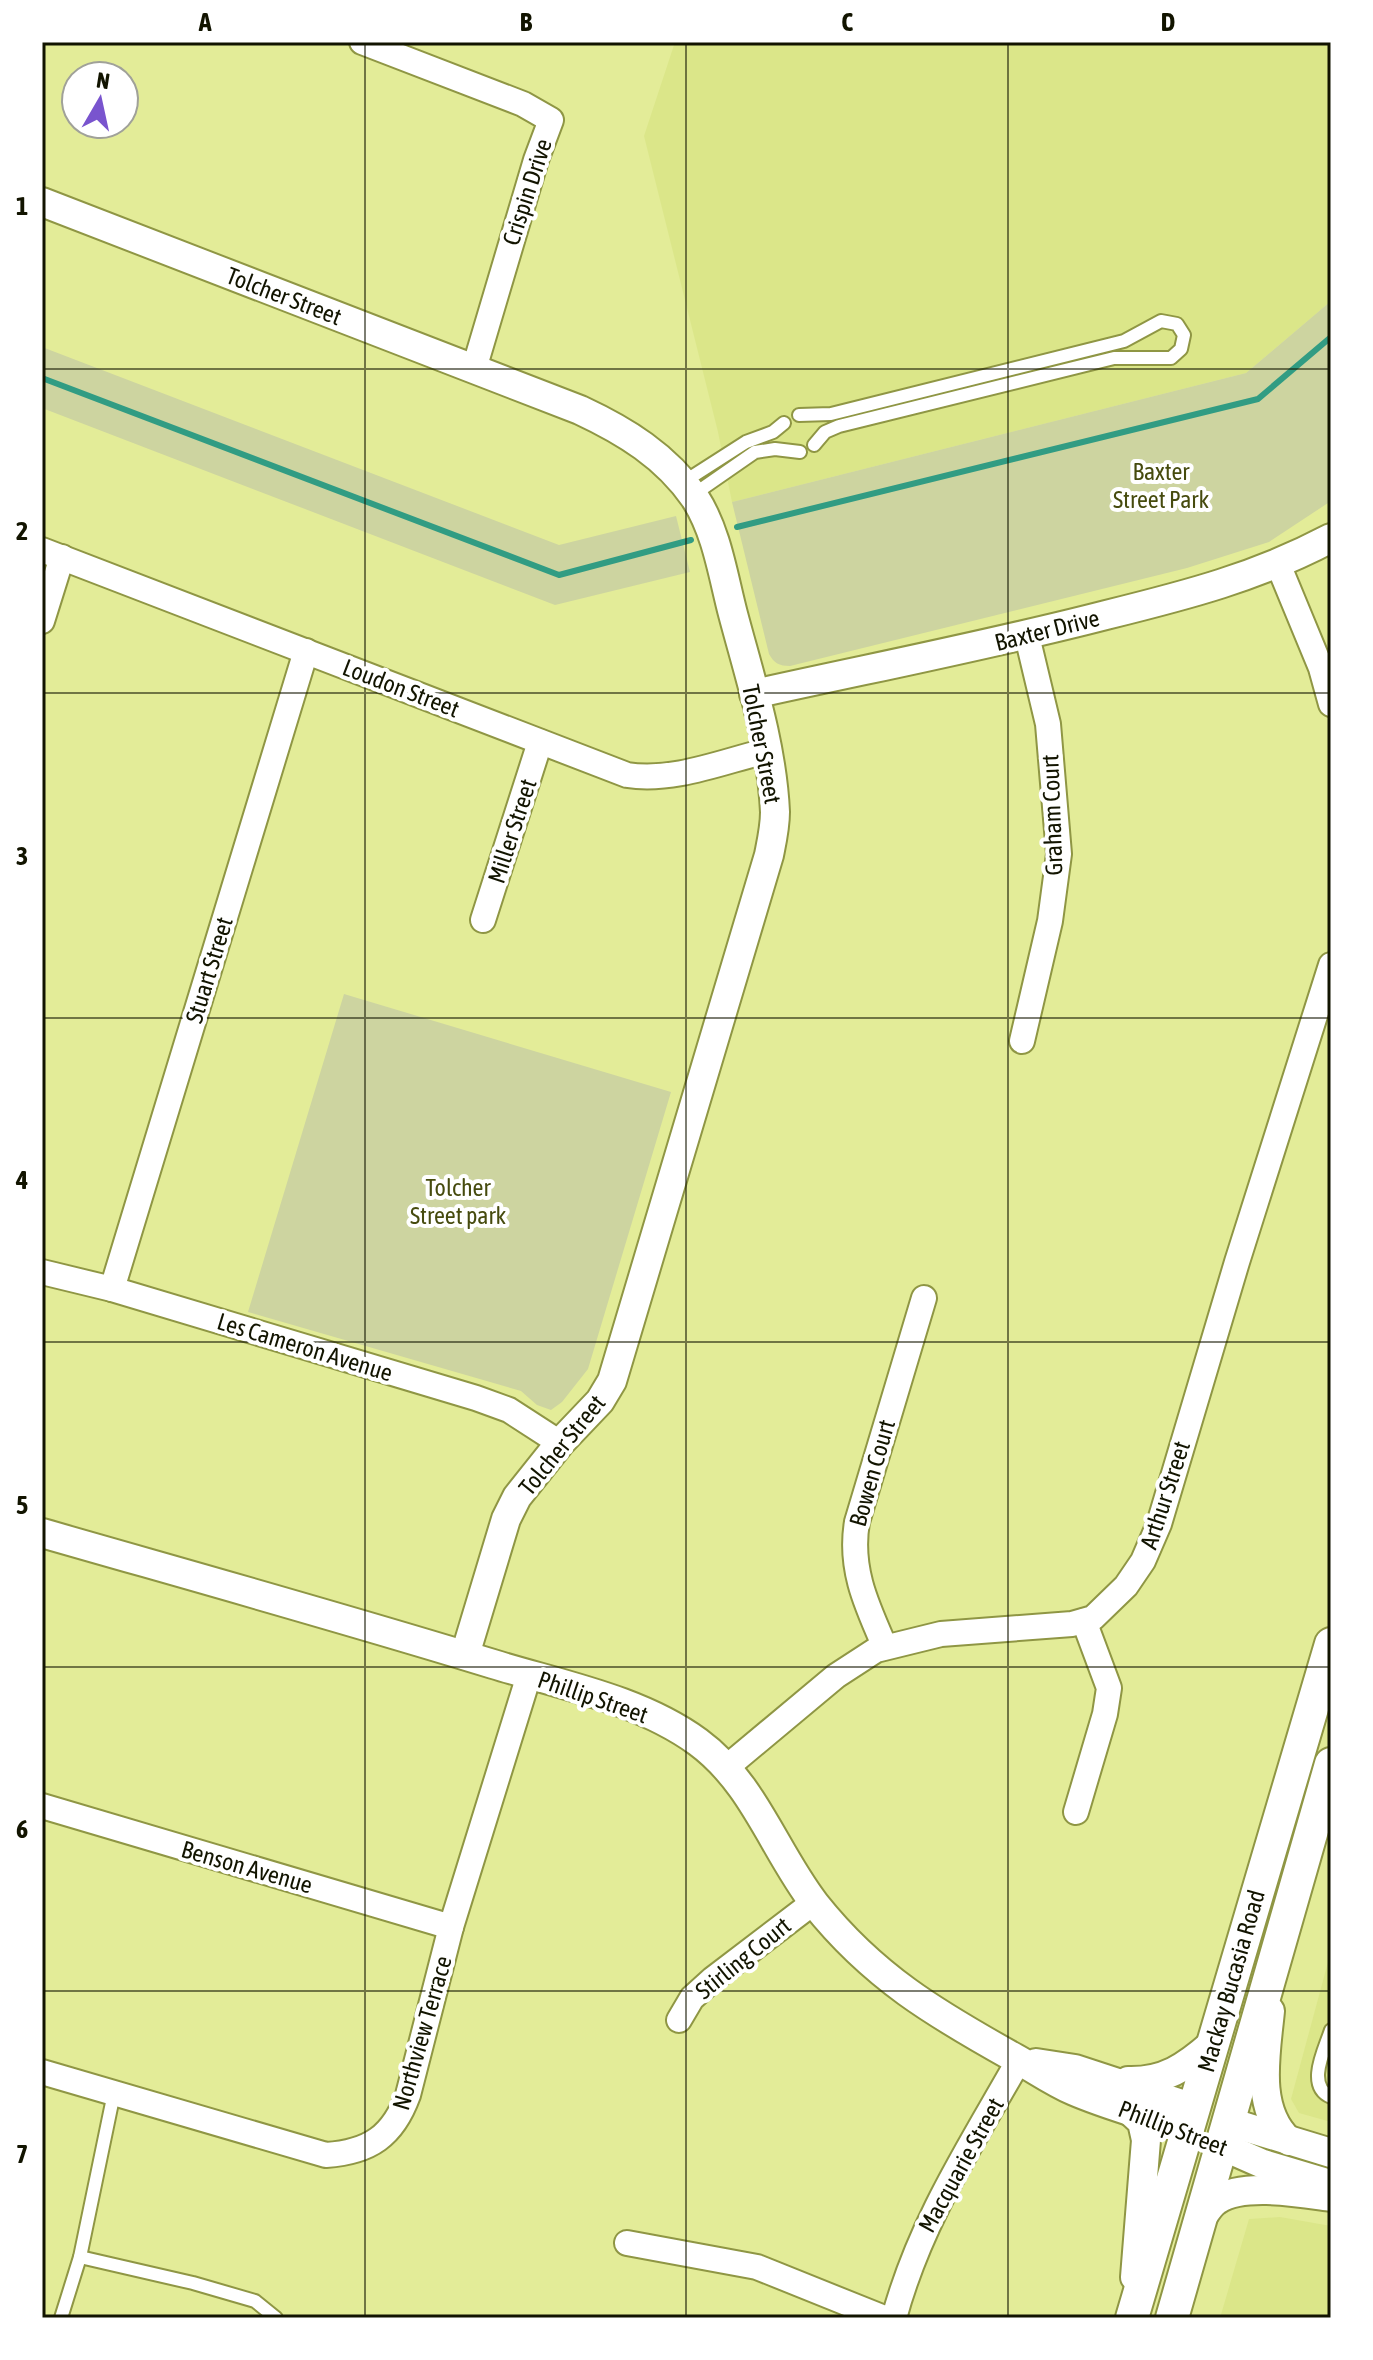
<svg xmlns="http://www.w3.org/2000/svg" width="1373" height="2360" viewBox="0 0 1373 2360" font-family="'Asap Condensed',sans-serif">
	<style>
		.built { fill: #dbe689 }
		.green { fill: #cdd4a0 }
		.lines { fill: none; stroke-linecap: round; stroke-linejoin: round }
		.stream { stroke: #319c83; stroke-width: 6 }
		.service-casing { stroke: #8f9644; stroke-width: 16 }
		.minor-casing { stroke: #8f9644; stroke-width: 28 }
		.tertiary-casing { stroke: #8f9644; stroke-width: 32 }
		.secondary-casing { stroke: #8f9644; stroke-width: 36 }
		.service { stroke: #fff; stroke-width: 12 }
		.minor { stroke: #fff; stroke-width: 24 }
		.tertiary { stroke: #fff; stroke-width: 28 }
		.secondary { stroke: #fff; stroke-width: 32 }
		.grid { fill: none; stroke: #121400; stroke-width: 2; stroke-opacity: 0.55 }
		.labels { text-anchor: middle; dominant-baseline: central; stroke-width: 8; stroke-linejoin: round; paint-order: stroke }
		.street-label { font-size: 24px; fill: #121400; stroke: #fff }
		.park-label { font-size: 24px; fill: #464b0e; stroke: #fff }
		.neatline { fill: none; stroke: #121400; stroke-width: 3 }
		.grid-label { font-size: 26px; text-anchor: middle; font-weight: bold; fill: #121400 }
	</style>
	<rect width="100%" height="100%" fill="#e3ec98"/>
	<g class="built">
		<path d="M675,42H1331V301L1246,373L732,502L718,432L644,136Z"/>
		<path d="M1331,1951V2122L1299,2113L1291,2099Z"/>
		<path d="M1280,2217L1331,2226V2318H1220L1249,2219Z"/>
	</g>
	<g class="green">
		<path d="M1331,301V501L1269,542L1187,568L790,666C779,666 774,663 769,654L732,502L1246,373Z"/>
		<path d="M42,347L559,545L676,516L690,572L555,605L42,408Z"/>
		<path d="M344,994L671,1092L588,1369L562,1402L551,1410L537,1405L521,1391L248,1312Z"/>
	</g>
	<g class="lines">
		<g class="stream">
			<path d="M42,378L559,575L691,540"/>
			<path d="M737,527L1258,399L1331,337"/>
		</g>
		<g class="service-casing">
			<g id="service">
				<path d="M799,415L831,414L1124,341L1161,321L1177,324L1184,335L1181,349L1171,358H1114L839,426L825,432L814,445"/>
				<path d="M682,483L746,442L773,432L784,423"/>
				<path d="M693,495L755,452L775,449L800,452"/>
				<path d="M1331,2030C1325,2049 1305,2086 1331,2097"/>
				<path d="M80,2257L193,2283L255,2301L276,2318"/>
				<path d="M61,2318L80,2257L114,2093"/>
			</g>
		</g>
		<g class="minor-casing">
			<g id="minor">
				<path d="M362,42L523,104L551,120L536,160L474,369"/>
				<path d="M42,550L627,775C674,782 721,762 766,751"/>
				<path d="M1278,564L1321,668L1331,704"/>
				<path d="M42,621L62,557"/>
				<path d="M483,920L540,742"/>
				<path d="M1022,1041L1050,921L1059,854L1048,724L1027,636"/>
				<path d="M42,1272L112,1289L476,1398L509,1410L560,1443"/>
				<path d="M112,1289L306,651"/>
				<path d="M885,1647C867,1606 849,1569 857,1522L924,1298"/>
				<path d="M727,1767L836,1676L876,1650L941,1634L1072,1624L1093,1618L1126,1586L1143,1561L1159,1524L1237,1262L1331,965"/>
				<path d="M42,1806L451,1927"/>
				<path d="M1076,1812L1105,1714L1109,1688L1084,1621"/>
				<path d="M679,2020L692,1998L713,1979L814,1902"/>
				<path d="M42,2072L326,2155C370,2152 393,2136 408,2095L451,1927L529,1675"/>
				<path d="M627,2243L757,2267L884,2318"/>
				<path d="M894,2318C920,2222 971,2145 1019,2060"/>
			</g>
		</g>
		<g class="tertiary-casing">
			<g id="tertiary">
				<path d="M42,202L580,410C625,431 666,456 695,498C717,532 723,576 733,614C750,678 772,745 775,812C775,827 772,840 769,855L612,1381L600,1401L560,1443L517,1497L506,1519L465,1655"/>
				<path d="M754,694C871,668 990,645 1106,615C1187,595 1257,577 1331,538"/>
				<path d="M42,1533C192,1576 343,1618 493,1664C561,1685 639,1699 698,1742C754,1783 774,1851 815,1904C873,1977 936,2014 1015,2058C1035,2069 1053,2082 1074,2091C1111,2107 1150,2116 1187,2131"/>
				<path d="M1270,2011C1266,2053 1254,2109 1289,2141"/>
				<path d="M1036,2063L1075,2069L1194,2108"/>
				<path d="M1128,2081C1164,2082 1186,2067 1212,2044"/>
				<path d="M1129,2110L1142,2122L1146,2140L1135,2277"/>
				<path d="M1229,2122L1331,2153"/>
				<path d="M1222,2146L1263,2164L1323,2182"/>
				<path d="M1201,2219C1206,2212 1210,2204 1217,2200C1243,2182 1302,2193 1331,2197"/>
			</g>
		</g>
		<g class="secondary-casing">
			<g id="secondary">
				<path d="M1132,2318L1331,1644"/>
				<path d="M1172,2318L1331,1764"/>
			</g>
		</g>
		<use href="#service" class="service"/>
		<use href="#minor" class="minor"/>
		<use href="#tertiary" class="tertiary"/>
		<use href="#secondary" class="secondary"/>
	</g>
	<path class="grid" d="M365,42V2318M686,42V2318M1008,42V2318M42,369H1331M42,693H1331M42,1018H1331M42,1342H1331M42,1667H1331M42,1991H1331"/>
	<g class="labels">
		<g class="street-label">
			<text transform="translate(527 192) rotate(-72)">Crispin Drive</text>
			<text transform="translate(284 296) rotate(21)">Tolcher Street</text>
			<text transform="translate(1047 630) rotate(-14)">Baxter Drive</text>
			<text transform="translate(401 688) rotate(21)">Loudon Street</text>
			<text transform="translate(762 744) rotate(79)">Tolcher Street</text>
			<text transform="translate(1052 815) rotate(-92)">Graham Court</text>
			<text transform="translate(512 831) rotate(-72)">Miller Street</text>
			<text transform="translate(209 970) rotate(-73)">Stuart Street</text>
			<text transform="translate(305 1347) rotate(17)">Les Cameron Avenue</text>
			<text transform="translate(562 1445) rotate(-51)">Tolcher Street</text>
			<text transform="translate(872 1473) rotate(-74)">Bowen Court</text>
			<text transform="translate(1165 1495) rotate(-72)">Arthur Street</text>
			<text transform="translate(593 1697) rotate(19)">Phillip Street</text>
			<text transform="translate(247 1867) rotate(16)">Benson Avenue</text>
			<text transform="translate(743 1958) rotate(-39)">Stirling Court</text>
			<text transform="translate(1231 1981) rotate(-74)">Mackay Bucasia Road</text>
			<text transform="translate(422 2033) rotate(-74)">Northview Terrace</text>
			<text transform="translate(1173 2128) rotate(21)">Phillip Street</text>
			<text transform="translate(961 2165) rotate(-61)">Macquarie Street</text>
		</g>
		<g class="park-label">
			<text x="1161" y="471">Baxter<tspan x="1161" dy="28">Street Park</tspan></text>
			<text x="458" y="1187">Tolcher<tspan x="458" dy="28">Street park</tspan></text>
		</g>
	</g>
	<rect width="1373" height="2360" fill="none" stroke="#ffffff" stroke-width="88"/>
	<g transform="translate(100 100) rotate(9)"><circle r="38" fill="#ffffff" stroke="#a0a199" stroke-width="2"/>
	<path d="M0-6L14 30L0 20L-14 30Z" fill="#7954ce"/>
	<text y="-12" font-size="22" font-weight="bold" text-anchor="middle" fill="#121400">N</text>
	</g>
	<rect x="44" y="44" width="1285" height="2272" class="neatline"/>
	<g class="grid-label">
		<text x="205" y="31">A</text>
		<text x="526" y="31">B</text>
		<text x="847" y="31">C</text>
		<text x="1168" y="31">D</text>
		<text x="22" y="215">1</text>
		<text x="22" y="540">2</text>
		<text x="22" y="865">3</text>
		<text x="22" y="1189">4</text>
		<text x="22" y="1514">5</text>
		<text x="22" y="1838">6</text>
		<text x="22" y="2163">7</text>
	</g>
</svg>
